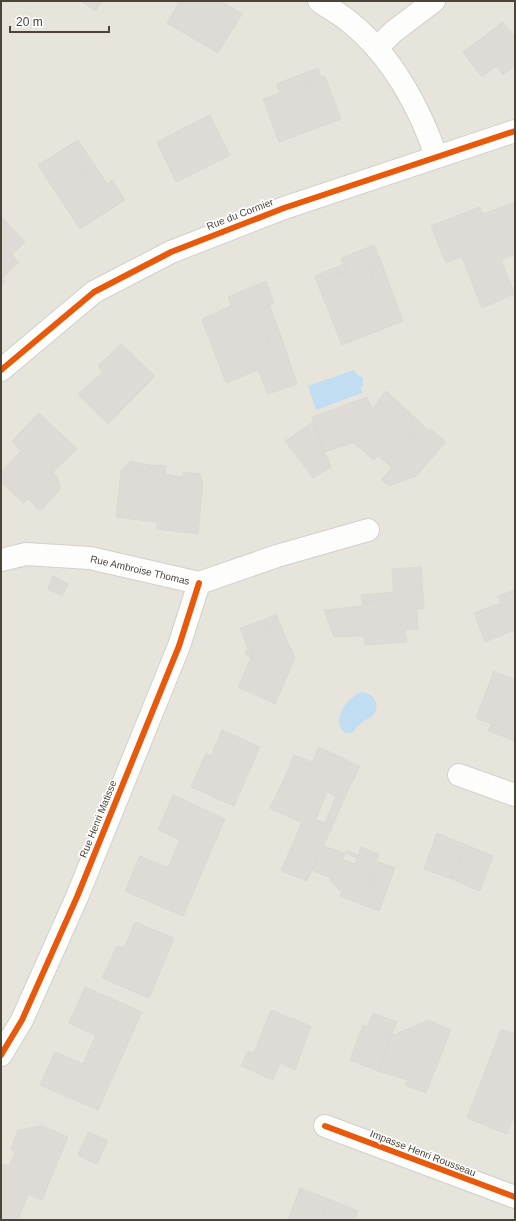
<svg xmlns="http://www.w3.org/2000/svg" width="516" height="1221" viewBox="0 0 516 1221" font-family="Helvetica,sans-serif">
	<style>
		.residential { fill: #e7e4dc }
		.water { fill: #c0ddf1 }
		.building { fill: #dedbd6; stroke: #dcd9d4 }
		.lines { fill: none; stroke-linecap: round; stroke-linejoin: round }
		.minor-casing { stroke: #d2d0cb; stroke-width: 24 }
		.minor { stroke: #fdfdfc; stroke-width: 22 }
		.cycleway-casing { stroke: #fff; stroke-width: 8 }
		.cycleway { stroke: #e8590c; stroke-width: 6 }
		.labels { text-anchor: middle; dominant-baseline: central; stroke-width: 3.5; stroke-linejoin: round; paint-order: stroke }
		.street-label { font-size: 10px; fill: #4b4439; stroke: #fff }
	</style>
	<rect width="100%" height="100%" fill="#f4f2ee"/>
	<rect class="residential" x="1" y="1" width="514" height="1219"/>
	<g class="water">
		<path d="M354,370L356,374L363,378V385L361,388L362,393L316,410L308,386Z"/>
		<path d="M362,692C373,693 382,705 373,715C369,719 364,720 360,724C356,727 355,731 351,733H345C330,721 348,696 362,692Z"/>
	</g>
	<g class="building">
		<path d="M81,1H102L96,11Z"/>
		<path d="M180,1H221L242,14L218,53L167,23Z"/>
		<path d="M503,22L515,37V66L503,75L496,66L482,77L463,52Z"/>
		<path d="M318,68L321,77L280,93L276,84Z"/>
		<path d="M325,76L341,119L279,142L263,99Z"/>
		<path d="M210,115L230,155L176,182L157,142Z"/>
		<path d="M78,140L98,170L83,179L80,173L88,167L73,143Z"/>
		<path d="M73,143L88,167L80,173L83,179L98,170L107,184L112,180L125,200L80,229L38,165Z"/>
		<path d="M515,202V254L501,260L515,294L482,308L462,257L446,263L431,226L480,207L483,214Z"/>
		<path d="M1,216L25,242L12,255L15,258L1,272Z"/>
		<path d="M374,245L382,264L369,269L383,304L395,300L403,321L342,345L317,282L346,272L341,258Z"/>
		<path d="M15,258L19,262L2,278L1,272Z"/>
		<path d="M344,264L346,272L317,282L315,276Z"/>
		<path d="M382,264L395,300L383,304L369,269Z"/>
		<path d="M1,277L5,282L1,286Z"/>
		<path d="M266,281L274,303L257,311L269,344L282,339L297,384L268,394L258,370L226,383L204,325L234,313L228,297Z"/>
		<path d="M269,305L282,339L269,344L257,311Z"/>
		<path d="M231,306L234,313L204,325L202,319Z"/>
		<path d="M121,344L155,376L108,424L78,394L103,372L98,366Z"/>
		<path d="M386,391L410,413L400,416V408L386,402L372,409Z"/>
		<path d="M367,397L372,409L386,402L400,408V425L418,442L431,429L446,442L416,476L389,486L381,480L392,468L361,440L325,452L312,417Z"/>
		<path d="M39,413L77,449L53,472L57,477L60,485L58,492L42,509H38L28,499L23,503L1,482V472L21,451L12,441Z"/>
		<path d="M410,413L429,431L418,442L400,425V416Z"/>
		<path d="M313,422L323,448L302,463L285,441Z"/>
		<path d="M361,440L378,456L374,460L353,443Z"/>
		<path d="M323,448L331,467L313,478L302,463Z"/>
		<path d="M130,461L149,465L148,472L123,469Z"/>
		<path d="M149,465L166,466L165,474L183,477V472L200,474L203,484L198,534L157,529V522L116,517L121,470L123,469L148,472Z"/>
		<path d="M421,567L424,608L417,609L418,629L405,630L407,642L365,645L364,636L334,637L324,610L362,606V602L394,599L392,569Z"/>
		<path d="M53,576L68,584L62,596L48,589Z"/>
		<path d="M515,590V630L485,642L474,613L501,603L498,596Z"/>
		<path d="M394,592V599L362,602L361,595Z"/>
		<path d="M276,614L279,622L264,628L261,621Z"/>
		<path d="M261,621L264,628L279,622L295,658L275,704L238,687L254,651L248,648L240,628Z"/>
		<path d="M248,648L254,651L251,658L245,654Z"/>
		<path d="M494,671L515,680V727L510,739L494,733L497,726L476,718Z"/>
		<path d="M491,724L497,726L494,733L488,731Z"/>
		<path d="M515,727V741L510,739Z"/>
		<path d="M222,730L260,747L234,806L191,787L206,753L211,756Z"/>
		<path d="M319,747L360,766L344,799L327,792L316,819L332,827L307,881L284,872L294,851L290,850L302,823L270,808L288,770L293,772L298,762L310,766Z"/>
		<path d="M294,755L312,762L310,766L298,762L293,772L288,770Z"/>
		<path d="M173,795L225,819L183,916L125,891L140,856L168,868L180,840L158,830Z"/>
		<path d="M336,796L344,799L332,827L325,823Z"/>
		<path d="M437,833L466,845L452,879L424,869Z"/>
		<path d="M466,845L493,856L480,891L452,879Z"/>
		<path d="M323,846L345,853L343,860L355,864L361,847L379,854L367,888L371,889L381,863L395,868L379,911L340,896L342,893L330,880L331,878L312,870Z"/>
		<path d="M290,850L294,851L284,872L281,870Z"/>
		<path d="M347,850L358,855L357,858L345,853Z"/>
		<path d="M376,861L381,863L371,889L367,888Z"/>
		<path d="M135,922L174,938L149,998L102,978L117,946L124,948Z"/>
		<path d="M85,987L142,1012L98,1110L40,1085L55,1052L83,1064L96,1035L69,1023Z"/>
		<path d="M271,1010L311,1026L295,1070L280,1063L273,1080L241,1066L248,1051L254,1053Z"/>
		<path d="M373,1013L397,1022L391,1036L367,1027Z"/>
		<path d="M429,1020L451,1030L426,1093L405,1085L408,1080L378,1071L391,1036Z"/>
		<path d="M363,1025L391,1036L378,1071L350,1060Z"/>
		<path d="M501,1029L515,1034V1086L484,1074Z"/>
		<path d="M484,1074L515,1086V1113L507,1134L467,1118Z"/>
		<path d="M42,1126L68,1137L42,1200L1,1184V1169L3,1164L9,1166L15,1152L11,1149L18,1130Z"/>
		<path d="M88,1132L108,1140L97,1164L78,1155Z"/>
		<path d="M1,1184L28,1195L18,1220H1Z"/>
		<path d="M300,1188L328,1199L320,1220H288Z"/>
		<path d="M328,1199L358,1211L354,1220H320Z"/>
	</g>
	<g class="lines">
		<g class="minor-casing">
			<g id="minor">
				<path d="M319,1C330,9 342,15 352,24C392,57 420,108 436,156"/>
				<path d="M377,48L393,32L434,1"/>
				<path d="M1,370L94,292L171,252L284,208L515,131"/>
				<path d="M1,560L26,554L90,558L199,583L277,556L368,530"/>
				<path d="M459,775L515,795"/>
				<path d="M1,1055L22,1020L77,897L179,646L199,583"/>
				<path d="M325,1126L515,1197"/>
			</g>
		</g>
		<use href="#minor" class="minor"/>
		<g class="cycleway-casing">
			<g id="cycleway">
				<path d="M1,370L94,292L171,252L284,208L515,131"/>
				<path d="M1,1055L22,1020L77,897L179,646L199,583"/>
				<path d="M325,1126L515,1197"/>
			</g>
		</g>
		<use href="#cycleway" class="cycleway"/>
	</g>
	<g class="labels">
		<g class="street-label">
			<text transform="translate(240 214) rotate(-21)">Rue du Cormier</text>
			<text transform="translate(140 570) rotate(13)">Rue Ambroise Thomas</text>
			<text transform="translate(98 819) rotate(-68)">Rue Henri Matisse</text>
			<text transform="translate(423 1153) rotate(21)">Impasse Henri Rousseau</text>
		</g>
	</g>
	<rect width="516" height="1221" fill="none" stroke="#4b4439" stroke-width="4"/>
	<path d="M10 26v6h99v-6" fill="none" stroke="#4b4439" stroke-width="2"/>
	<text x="16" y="26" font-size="12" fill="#4b4439" stroke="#ffffff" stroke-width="3" paint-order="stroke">20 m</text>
</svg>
